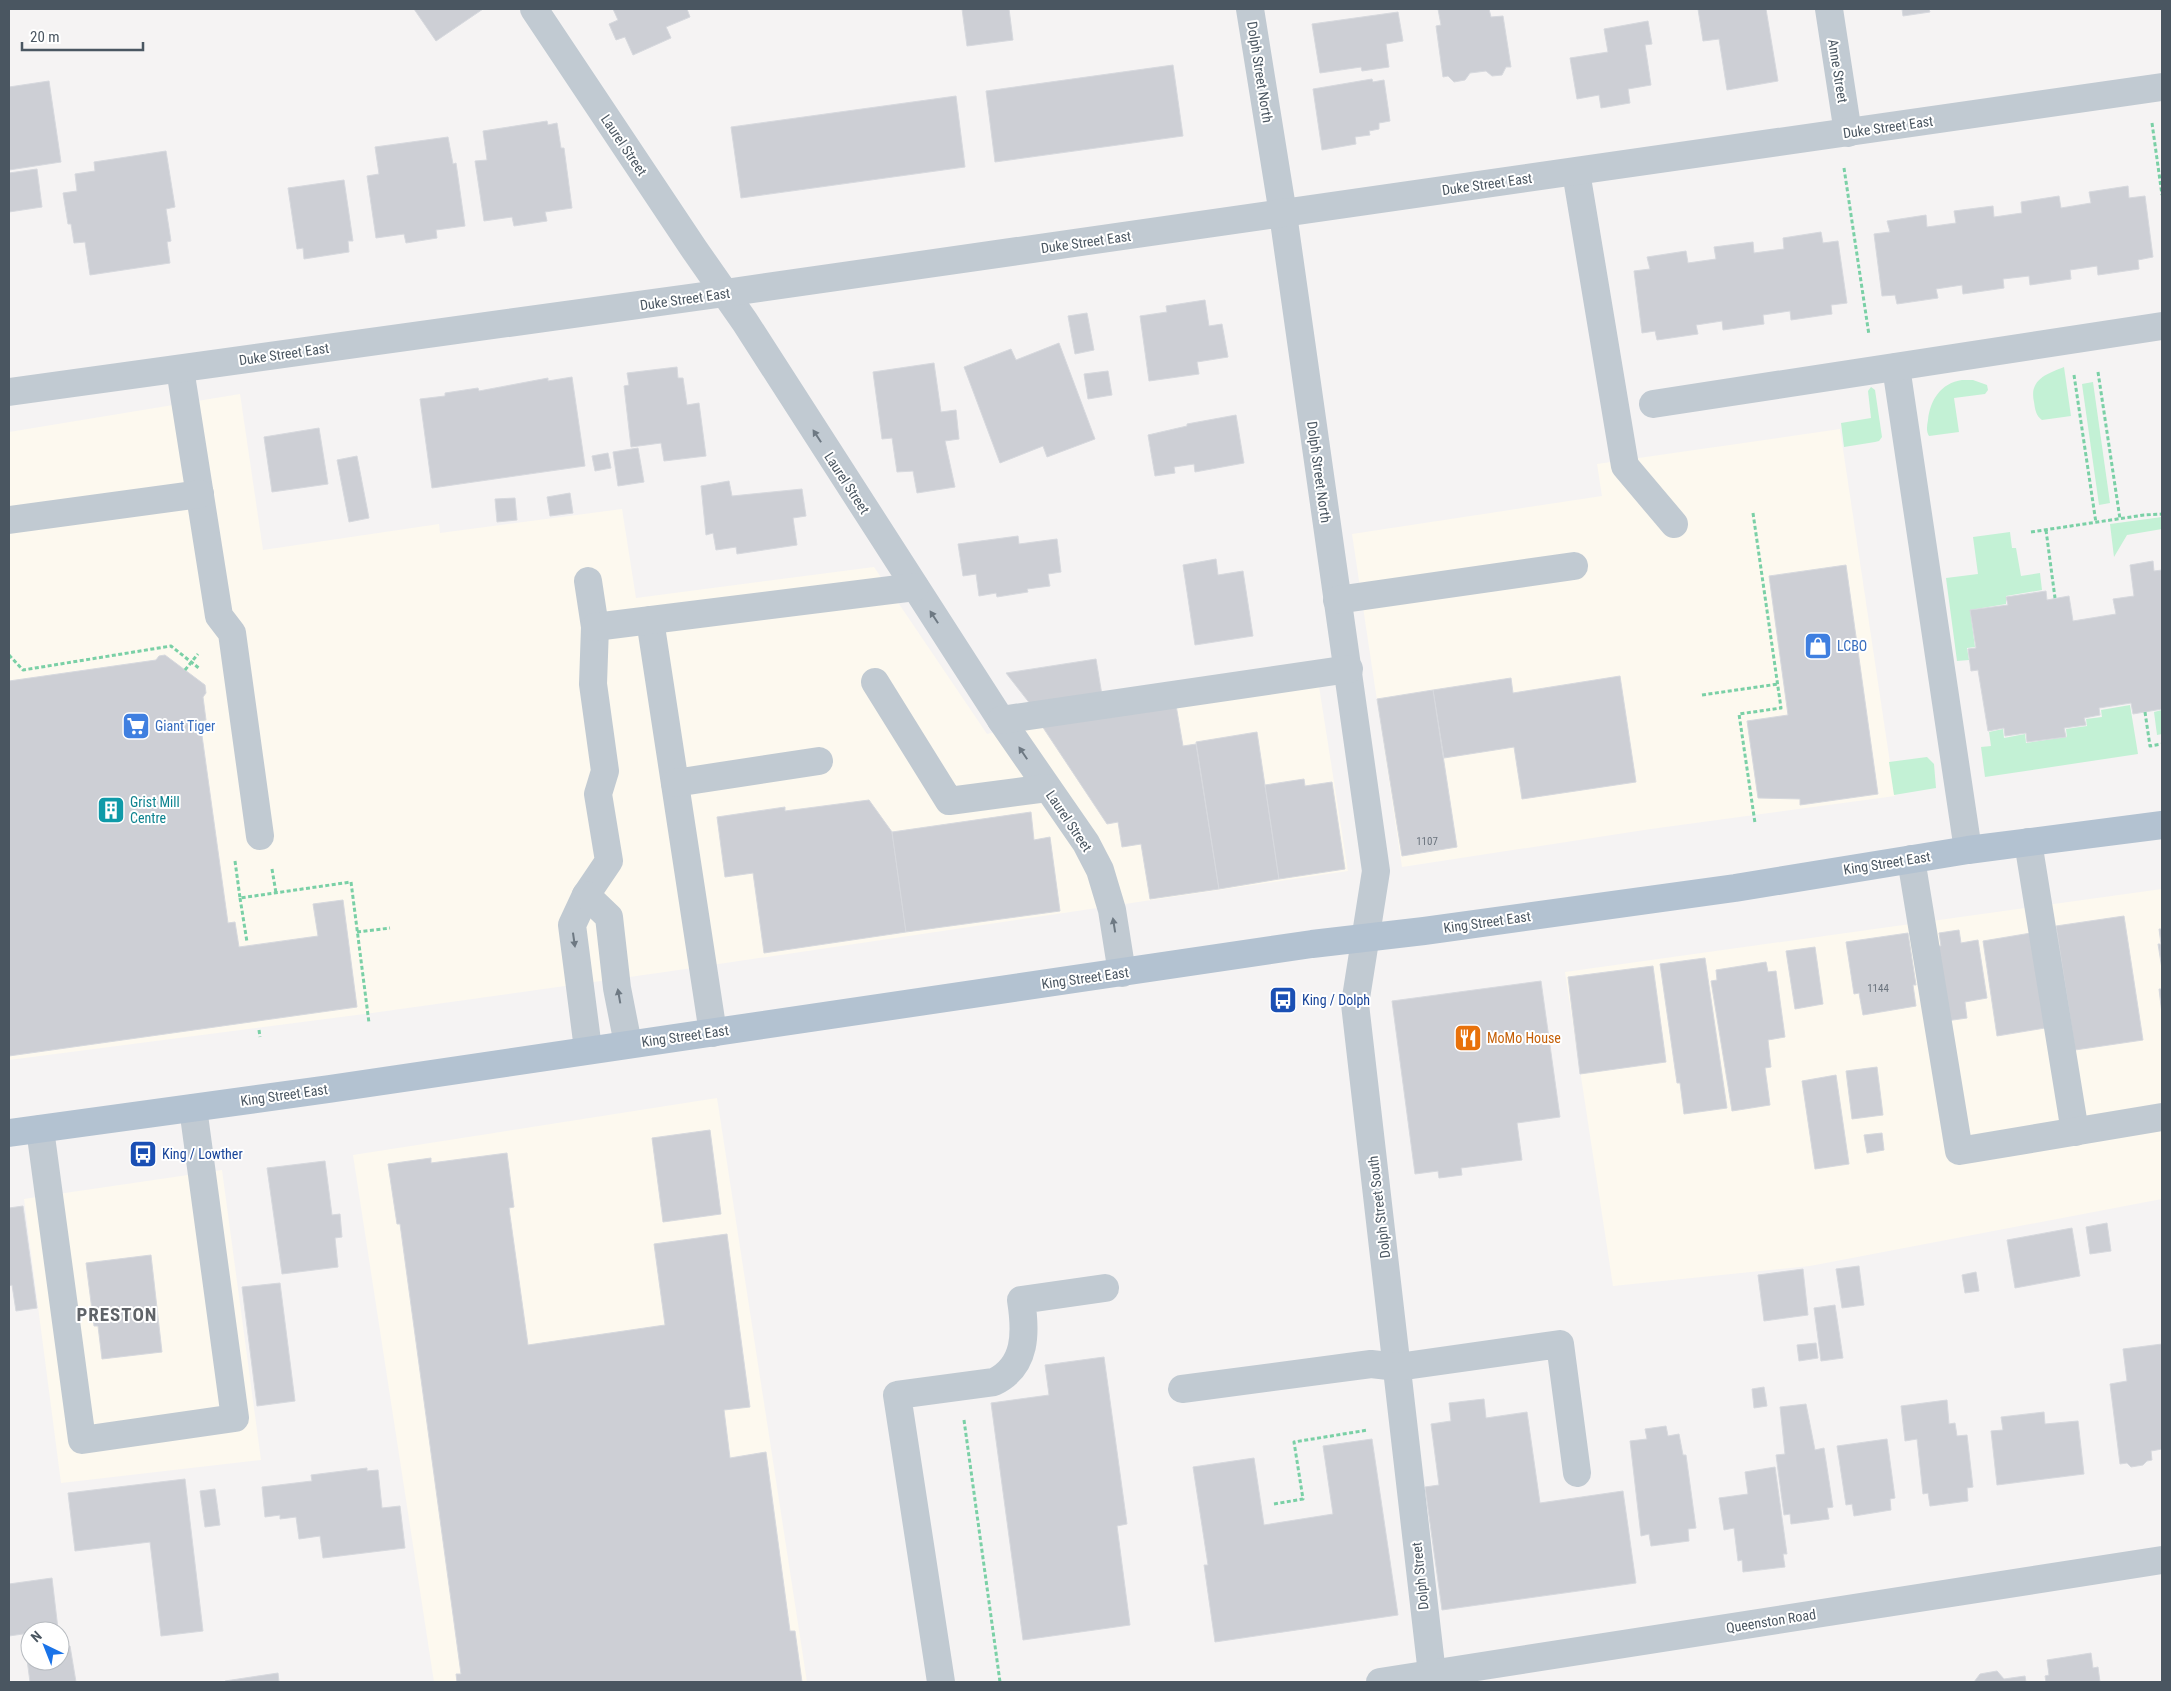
<svg xmlns="http://www.w3.org/2000/svg" width="2171" height="1691" viewBox="0 0 2171 1691" font-family="'Roboto Condensed',sans-serif">
	<style>
		.commercial { fill: #fdf9ef }
		.green { fill: #c3f1d5 }
		.building { fill: #cdcfd5; stroke: #d7d9de }
		.lines { fill: none; stroke-linecap: round; stroke-linejoin: round }
		.path { stroke: #7ad0a6; stroke-width: 3; stroke-dasharray: 4 2.5; stroke-linecap: butt }
		.minor { stroke: #c1cad2; stroke-width: 28 }
		.major { stroke: #b3c2d1; stroke-width: 28 }
		.oneway { fill: #6e7983 }
		.labels { text-anchor: middle; dominant-baseline: central; stroke-width: 4; stroke-linejoin: round; paint-order: stroke }
		.number-label { font-size: 11px; fill: #6b747e }
		.street-label { font-size: 14px; fill: #4a5661; stroke: #fff }
		.shop-label { font-size: 14px; fill: #366cbe; stroke: #fff; text-anchor: start }
		.culture-label { font-size: 14px; fill: #0d838f; stroke: #fff; text-anchor: start }
		.transit-label { font-size: 14px; fill: #164399; stroke: #fff; text-anchor: start }
		.food-label { font-size: 14px; fill: #c56008; stroke: #fff; text-anchor: start }
		.district-label { font-size: 19px; font-weight: bold; letter-spacing: 1px; fill: #5f6368; stroke: #fff }
	</style>
	<rect width="100%" height="100%" fill="#f5f3f3"/>
	<g class="commercial">
		<path d="M240,394L263,550L439,524L440,533L622,509L636,598L874,567L987,734L1315,661L1348,871L665,972L372,1013L9,1060V432Z"/>
		<path d="M1840,429L1895,796L1651,829L1402,867L1352,534L1602,496L1597,464Z"/>
		<path d="M2162,889V1199L1810,1266L1613,1286L1565,972Z"/>
		<path d="M717,1098L807,1682H434L353,1155Z"/>
		<path d="M222,1170L261,1460L61,1483L24,1199Z"/>
	</g>
	<g class="green">
		<path d="M2064,367L2071,416L2042,420C2036,416 2035,409 2034,402C2029,380 2046,374 2064,367Z"/>
		<path d="M1962,380H1973L1987,385L1988,390L1985,394L1954,398L1959,432L1929,436C1926,431 1927,426 1928,420C1930,400 1941,383 1962,380Z"/>
		<path d="M2093,382L2110,503L2099,505L2082,384Z"/>
		<path d="M1871,387L1875,390L1882,437L1879,441L1875,442L1844,447L1841,423L1871,418L1868,391Z"/>
		<path d="M2162,517V529L2127,535L2114,557L2110,524Z"/>
		<path d="M2010,532L2012,548H2016L2021,576L2040,573L2042,590L2006,596V604L1970,610L1975,647L1967,648L1969,660L1957,661L1946,578L1978,574L1973,537Z"/>
		<path d="M2130,705L2138,754L1985,777L1981,747L1991,746L1989,732L2003,729L2004,738L2025,734L2026,743L2067,737L2066,729L2087,726L2086,719L2102,717L2101,710Z"/>
		<path d="M2162,710V734L2157,735L2154,712Z"/>
		<path d="M1927,757L1934,764L1936,788L1894,795L1889,762Z"/>
	</g>
	<g class="building">
		<path d="M414,9H483L436,41Z"/>
		<path d="M613,9H687L690,17L666,27L671,38L633,55L625,37L616,40L609,24L618,20Z"/>
		<path d="M962,9H1009L1013,40L967,46Z"/>
		<path d="M1438,9H1489L1491,17L1503,16L1511,67H1506L1502,75L1492,76L1486,71L1470,73L1465,80L1454,82L1448,76L1443,77L1436,26L1441,25Z"/>
		<path d="M1698,9H1766L1778,81L1727,90L1719,39L1703,41Z"/>
		<path d="M1902,9H1929L1930,12L1903,16Z"/>
		<path d="M1398,12L1403,41L1386,44L1389,67L1362,71L1361,67L1320,73L1312,24Z"/>
		<path d="M1648,21L1652,44L1645,45L1651,85L1628,89L1630,103L1601,108L1599,95L1577,99L1570,58L1608,52L1604,29Z"/>
		<path d="M1173,65L1183,136L995,162L986,91Z"/>
		<path d="M1372,79L1373,82L1384,80L1390,121L1379,123V129L1369,131L1370,135L1355,137L1356,144L1322,150L1313,89Z"/>
		<path d="M49,81L61,162L9,170V87Z"/>
		<path d="M956,96L965,167L741,198L731,127Z"/>
		<path d="M547,121L548,125L557,123L561,148H564L572,208L545,212L547,221L514,226L512,217L484,221L475,161L487,160L483,131Z"/>
		<path d="M448,137L453,164L456,163L465,226L436,230L437,238L406,243L404,234L376,238L367,176L379,174L375,147Z"/>
		<path d="M166,151L175,207L166,209L171,241L167,242L170,263L90,275L85,242L74,243L71,224H68L63,193L77,191L75,174L95,171L94,162Z"/>
		<path d="M37,169L42,207L9,212V173Z"/>
		<path d="M344,180L353,241H348L349,252L304,259L303,248L297,249L288,188Z"/>
		<path d="M2128,186L2129,198L2145,196L2153,257L2138,260L2139,269L2098,275L2097,266L2070,270L2071,279L2030,285L2029,276L2003,279L2004,288L1963,294L1962,285L1936,289L1938,298L1897,304L1895,295L1882,296L1874,234L1890,232L1887,221L1926,215L1927,227L1956,223L1954,211L1993,206L1994,217L2022,213L2021,202L2059,196L2061,208L2091,203L2089,192Z"/>
		<path d="M1821,232L1823,243L1838,241L1847,303L1831,305L1832,314L1791,320L1790,311L1763,315L1764,324L1723,330L1722,321L1696,325L1698,334L1657,340L1655,331L1642,333L1634,271L1650,269L1647,257L1686,251L1688,263L1716,259L1714,247L1753,242L1754,253L1784,249L1783,238Z"/>
		<path d="M1205,300L1209,326L1222,324L1228,357L1197,362L1199,374L1149,381L1140,316L1167,312L1166,306Z"/>
		<path d="M1087,313L1094,350L1075,354L1068,316Z"/>
		<path d="M1059,343L1095,439L1047,457L1043,446L1000,463L964,367L1011,349L1016,360Z"/>
		<path d="M934,363L941,412L956,410L959,439L945,441L955,487L917,493L913,471L897,472L892,438L882,439L873,372Z"/>
		<path d="M677,367L678,378H683L687,405L699,403L706,456L664,461L661,443L631,447L624,386L629,385L627,373Z"/>
		<path d="M1108,371L1112,395L1088,399L1084,374Z"/>
		<path d="M572,377L585,466L432,488L420,399L445,396V393L478,388L479,391L548,378V381Z"/>
		<path d="M1236,415L1244,463L1195,472L1194,464L1174,467L1175,473L1155,476L1148,435L1187,426V424Z"/>
		<path d="M319,428L328,484L272,492L264,437Z"/>
		<path d="M638,448L644,482L618,486L613,452Z"/>
		<path d="M608,453L611,468L595,471L592,456Z"/>
		<path d="M357,456L369,518L349,522L337,460Z"/>
		<path d="M729,481L732,496L802,489L806,516L793,518L797,545L737,554L736,547L716,550L713,533L706,535L701,486Z"/>
		<path d="M570,493L573,513L550,516L547,497Z"/>
		<path d="M515,498L517,520L497,522L495,499Z"/>
		<path d="M1018,536L1019,544L1057,539L1061,572L1048,574L1050,586L1027,589L1028,592L997,597L996,593L979,596L976,574L963,576L958,544Z"/>
		<path d="M1216,559L1218,575L1243,571L1253,636L1195,645L1183,565Z"/>
		<path d="M2153,561L2154,571L2162,570V709L2133,714L2131,703L2099,708L2100,715L2084,718L2086,725L2064,728L2066,737L2027,742L2026,733L2005,736L2004,728L1988,731L1978,670L1971,671L1968,649L1976,648L1970,610L2008,605L2006,597L2046,591L2047,600L2069,596L2073,621L2116,614L2113,599L2134,596L2130,565Z"/>
		<path d="M1846,565L1878,794L1800,805V799L1758,798L1747,721L1788,715L1769,576Z"/>
		<path d="M165,655L205,685L206,693L203,697L206,720L200,721L228,923L235,922L239,947L318,936L313,904L343,900L357,1007L9,1056V681L156,660L159,656Z"/>
		<path d="M1096,659L1102,695L1031,705L1006,673Z"/>
		<path d="M1620,676L1636,782L1522,799L1514,747L1444,758L1433,690L1511,678L1513,693Z"/>
		<path d="M1433,690L1457,847L1402,856L1377,699Z"/>
		<path d="M1176,705L1183,746L1196,744L1219,889L1150,899L1141,844L1122,847L1118,822L1107,824L1042,726Z"/>
		<path d="M1257,732L1279,879L1219,889L1196,742Z"/>
		<path d="M1304,779L1305,786L1332,782L1345,869L1279,879L1265,785Z"/>
		<path d="M869,800L892,832L906,932L764,953L753,873L725,877L717,817L785,807V811Z"/>
		<path d="M1031,812L1034,840L1050,837L1060,911L906,932L892,832Z"/>
		<path d="M2124,916L2143,1040L2075,1050L2056,926Z"/>
		<path d="M2159,929H2162V969L2158,944H2161Z"/>
		<path d="M1959,930L1961,943L1978,940L1987,998L1965,1002L1967,1018L1946,1021L1938,946H1941L1939,933Z"/>
		<path d="M1908,933L1916,985H1913L1916,1006L1863,1015L1859,993L1854,994L1846,942Z"/>
		<path d="M2031,933L2045,1028L1997,1036L1983,941Z"/>
		<path d="M1815,947L1823,1004L1795,1009L1786,951Z"/>
		<path d="M1705,958L1727,1108L1684,1114L1680,1083H1677L1660,964Z"/>
		<path d="M1766,962L1768,972L1776,971L1785,1037L1768,1040L1771,1067L1765,1068L1770,1105L1732,1111L1711,981L1717,980L1716,970Z"/>
		<path d="M1653,966L1666,1062L1580,1074L1568,977Z"/>
		<path d="M1541,981L1560,1117L1517,1123L1522,1160L1461,1168L1462,1175L1439,1178L1438,1171L1415,1174L1392,1001Z"/>
		<path d="M2159,989H2162V1014Z"/>
		<path d="M1877,1067L1883,1115L1852,1119L1846,1071Z"/>
		<path d="M1836,1075L1849,1164L1815,1169L1802,1081Z"/>
		<path d="M710,1130L721,1214L663,1222L652,1138Z"/>
		<path d="M1882,1133L1884,1150L1867,1153L1864,1135Z"/>
		<path d="M507,1153L514,1207L509,1208L528,1345L665,1325L654,1244L727,1234L750,1407L724,1410L730,1458L766,1452L790,1631H795L802,1682H457L456,1674H461L400,1224H397L388,1164L431,1158V1163Z"/>
		<path d="M325,1161L332,1215L340,1214L342,1237L335,1238L338,1267L282,1274L267,1168Z"/>
		<path d="M23,1206L37,1308L16,1311L12,1285L9,1286V1208Z"/>
		<path d="M2107,1223L2111,1251L2090,1254L2086,1227Z"/>
		<path d="M2072,1228L2080,1276L2015,1288L2007,1240Z"/>
		<path d="M151,1255L162,1352L102,1359L98,1326H94L86,1263Z"/>
		<path d="M1859,1266L1864,1305L1842,1308L1836,1269Z"/>
		<path d="M1803,1269L1808,1315L1764,1321L1758,1275Z"/>
		<path d="M1976,1272L1979,1291L1965,1293L1962,1275Z"/>
		<path d="M280,1283L295,1401L257,1406L242,1287Z"/>
		<path d="M1835,1305L1843,1358L1821,1361L1814,1308Z"/>
		<path d="M1816,1343L1818,1358L1799,1361L1797,1345Z"/>
		<path d="M2162,1344V1449L2151,1451L2152,1460L2147,1461L2143,1465L2131,1467L2127,1463L2120,1464L2110,1384L2127,1381L2123,1349Z"/>
		<path d="M1104,1357L1127,1524L1117,1526L1130,1625L1023,1640L991,1403L1049,1395L1045,1365Z"/>
		<path d="M1764,1387L1767,1406L1754,1408L1752,1389Z"/>
		<path d="M1484,1399L1486,1418L1527,1412L1540,1503L1623,1491L1636,1583L1442,1610L1425,1487L1439,1485L1431,1424L1451,1421L1449,1403Z"/>
		<path d="M1947,1400L1949,1424L1955,1423L1957,1436L1967,1435L1973,1487L1967,1488L1968,1501L1930,1506L1928,1493L1923,1494L1917,1439L1905,1441L1901,1406Z"/>
		<path d="M1806,1404L1815,1450L1824,1448L1833,1507L1827,1508L1829,1519L1791,1524L1790,1514L1784,1515L1776,1455L1785,1454L1780,1407Z"/>
		<path d="M2044,1412L2045,1424L2078,1421L2084,1474L1997,1485L1991,1431L2003,1430L2001,1417Z"/>
		<path d="M1666,1426L1668,1436L1679,1434L1683,1455H1686L1696,1528L1688,1529L1689,1541L1651,1546L1649,1534L1641,1536L1630,1441L1647,1439L1645,1429Z"/>
		<path d="M1372,1439L1398,1615L1215,1642L1204,1565H1208L1193,1467L1254,1458L1264,1525L1333,1514L1323,1446Z"/>
		<path d="M1887,1439L1895,1498L1890,1499L1891,1510L1854,1516L1852,1504L1846,1505L1837,1446Z"/>
		<path d="M1775,1467L1787,1554H1783L1785,1567L1743,1572L1742,1560L1738,1561L1734,1528L1724,1530L1719,1498L1748,1494L1745,1472Z"/>
		<path d="M367,1468V1471L378,1470L382,1508L400,1506L405,1548L323,1558L320,1536L299,1539L296,1517L280,1519V1515L265,1517L262,1487L312,1481L311,1475Z"/>
		<path d="M185,1479L203,1631L161,1636L150,1542L75,1551L68,1493Z"/>
		<path d="M215,1489L220,1525L205,1527L200,1491Z"/>
		<path d="M52,1578L58,1629L30,1631V1633L9,1636V1584Z"/>
		<path d="M70,1646L76,1682H30L26,1652H30V1661H60V1647Z"/>
		<path d="M2091,1653L2093,1668L2098,1667L2100,1682H2046L2045,1676L2049,1675L2047,1660Z"/>
		<path d="M1997,1671L2004,1679L2025,1676L2026,1682H1974L1980,1674Z"/>
		<path d="M278,1673L279,1682H225V1681Z"/>
	</g>
	<g class="lines">
		<g class="path">
			<path d="M2152,123L2162,195"/>
			<path d="M1844,168L1869,335"/>
			<path d="M2098,372L2120,519"/>
			<path d="M2074,375L2096,523"/>
			<path d="M1753,513L1781,708L1739,714L1755,823"/>
			<path d="M2046,530L2055,598"/>
			<path d="M2031,532L2144,515L2162,514"/>
			<path d="M9,655L23,670L171,646L200,669"/>
			<path d="M185,670L198,654"/>
			<path d="M1702,695L1778,684"/>
			<path d="M2145,712L2150,746L2162,744"/>
			<path d="M235,861L240,898L351,882L369,1023"/>
			<path d="M272,869L276,893"/>
			<path d="M240,898L247,942"/>
			<path d="M357,932L390,928"/>
			<path d="M259,1030L260,1037"/>
			<path d="M964,1420L1000,1682"/>
			<path d="M1274,1504L1303,1499L1294,1442L1368,1430"/>
		</g>
		<g class="minor">
			<path d="M534,9L694,249L745,322L1001,720L1086,843L1100,870L1112,910L1122,973"/>
			<path d="M1250,9L1283,214L1376,871L1355,1004L1432,1674"/>
			<path d="M1829,9L1848,133"/>
			<path d="M1576,172L1625,466L1674,524"/>
			<path d="M1896,367L1968,850"/>
			<path d="M180,369L219,616L232,633L260,836"/>
			<path d="M9,392L725,293L2162,87"/>
			<path d="M1653,404L2162,326"/>
			<path d="M9,520L200,494"/>
			<path d="M588,581L595,627L593,684L605,771L598,794L609,861L586,895L572,925L588,1049"/>
			<path d="M1337,600L1574,566"/>
			<path d="M650,620L713,1033"/>
			<path d="M595,627L915,587"/>
			<path d="M875,682L949,801L1047,788"/>
			<path d="M1001,720L1349,669"/>
			<path d="M675,783L819,761"/>
			<path d="M2028,842L2075,1132"/>
			<path d="M1911,859L1959,1151L2162,1117"/>
			<path d="M586,895L609,917L617,988L628,1044"/>
			<path d="M40,1129L82,1440L235,1418L193,1108"/>
			<path d="M1182,1389L1371,1364L1398,1367L1560,1344L1577,1473"/>
			<path d="M941,1682L897,1395L994,1382C1027,1366 1026,1332 1021,1300L1105,1288"/>
			<path d="M1380,1682L2162,1560"/>
		</g>
		<path class="major" d="M9,1133L329,1089L1312,944L1424,931L1735,888L1968,850L2162,825"/>
	</g>
	<defs><path id="oneway-solid" d="M-6-.8H1V-3.2L6.5 0L1 3.2V.8H-6Z" transform="scale(1.25)"/></defs>
	<g class="oneway">
		<use href="#oneway-solid" transform="translate(817 436) rotate(-123)"/>
		<use href="#oneway-solid" transform="translate(934 617) rotate(-123)"/>
		<use href="#oneway-solid" transform="translate(1023 753) rotate(-124)"/>
		<use href="#oneway-solid" transform="translate(1114 925) rotate(-99)"/>
		<use href="#oneway-solid" transform="translate(574 940) rotate(82)"/>
		<use href="#oneway-solid" transform="translate(619 996) rotate(-100)"/>
	</g>
	<defs>
		<g id="shop-square" transform="scale(1.4375)"><rect x="-9" y="-9" width="18" height="18" rx="4" fill="#3f7fe0" stroke="#fff"/><path d="M-5-2.5h2.3a2.7 3.5 0 0 1 5.4 0H5L5.5 6h-11ZM-1.5-2.5h3a1.5 2.3 0 0 0-3 0Z" fill="#fff"/></g>
		<g id="supermarket-square" transform="scale(1.4375)"><rect x="-9" y="-9" width="18" height="18" rx="4" fill="#3f7fe0" stroke="#fff"/><path d="M-6-5.5h2.5l.6 2H6L4.5 2H-2.5L-4.4-4H-6ZM-1.5 3.2a1.3 1.3 0 1 0 .1 0ZM3 3.2a1.3 1.3 0 1 0 .1 0Z" fill="#fff"/></g>
		<g id="building-square" transform="scale(1.4375)"><rect x="-9" y="-9" width="18" height="18" rx="4" fill="#0f9aa8" stroke="#fff"/><path d="M-4-6H4V6H1V3H-1V6H-4ZM-2.5-4.3h1.7v1.8h-1.7ZM.8-4.3h1.7v1.8H.8ZM-2.5-1h1.7V.8h-1.7ZM.8-1h1.7V.8H.8Z" fill="#fff"/></g>
		<g id="bus-square" transform="scale(1.4375)"><rect x="-9" y="-9" width="18" height="18" rx="4" fill="#1a4fb4" stroke="#fff"/><path d="M-5-6H5V4H4V6H2V4H-2V6H-4V4H-5ZM-3.5-4V0h7V-4ZM-3.5 1.2v1.5H-2V1.2ZM2 1.2v1.5H3.5V1.2Z" fill="#fff"/></g>
		<g id="restaurant-square" transform="scale(1.4375)"><rect x="-9" y="-9" width="18" height="18" rx="4" fill="#e8710a" stroke="#fff"/><path d="M-5-6h1v4h1v-4h1v4h1v-4h1v5L-1.5 .5V6h-2V.5L-5-1ZM5-6V6H3V1.5H1.5Q1.5-4 5-6Z" fill="#fff"/></g>
	</defs>
	<g fill-rule="evenodd">
		<use href="#shop-square" x="1818" y="646"/>
		<use href="#supermarket-square" x="136" y="726"/>
		<use href="#building-square" x="111" y="810"/>
		<use href="#bus-square" x="1283" y="1000"/>
		<use href="#restaurant-square" x="1468" y="1038"/>
		<use href="#bus-square" x="143" y="1154"/>
	</g>
	<g class="labels">
		<g class="number-label">
			<text x="1427" y="841">1107</text>
			<text x="1878" y="988">1144</text>
		</g>
		<g class="street-label">
			<text transform="translate(1838 71) rotate(81)">Anne Street</text>
			<text transform="translate(1260 72) rotate(81)">Dolph Street North</text>
			<text transform="translate(1888 127) rotate(-8)">Duke Street East</text>
			<text transform="translate(624 145) rotate(56)">Laurel Street</text>
			<text transform="translate(1487 184) rotate(-8)">Duke Street East</text>
			<text transform="translate(1086 242) rotate(-8)">Duke Street East</text>
			<text transform="translate(685 299) rotate(-8)">Duke Street East</text>
			<text transform="translate(284 354) rotate(-8)">Duke Street East</text>
			<text transform="translate(1319 472) rotate(82)">Dolph Street North</text>
			<text transform="translate(847 483) rotate(57)">Laurel Street</text>
			<text transform="translate(1069 821) rotate(56)">Laurel Street</text>
			<text transform="translate(1887 863) rotate(-9)">King Street East</text>
			<text transform="translate(1487 922) rotate(-8)">King Street East</text>
			<text transform="translate(1085 978) rotate(-8)">King Street East</text>
			<text transform="translate(685 1036) rotate(-8)">King Street East</text>
			<text transform="translate(284 1095) rotate(-8)">King Street East</text>
			<text transform="translate(1379 1207) rotate(-97)">Dolph Street South</text>
			<text transform="translate(1420 1576) rotate(-96)">Dolph Street</text>
			<text transform="translate(1771 1621) rotate(-9)">Queenston Road</text>
		</g>
		<g class="shop-label">
			<text x="1837" y="646">LCBO</text>
			<text x="155" y="726">Giant Tiger</text>
		</g>
		<g class="culture-label">
			<text x="130" y="802">Grist Mill<tspan x="130" dy="16">Centre</tspan></text>
		</g>
		<g class="transit-label">
			<text x="1302" y="1000">King / Dolph</text>
			<text x="162" y="1154">King / Lowther</text>
		</g>
		<g class="food-label">
			<text x="1487" y="1038">MoMo House</text>
		</g>
		<g class="district-label">
			<text x="117" y="1314">PRESTON</text>
		</g>
	</g>
	<rect width="2171" height="1691" fill="none" stroke="#4a5661" stroke-width="20"/>
	<g transform="translate(45 1646) rotate(317)"><circle r="24" fill="#ffffff" stroke="#b7bbc0"/>
	<path d="M0-4L9 19L0 12L-9 19Z" fill="#1a73e8"/>
	<text y="-8" font-size="14" font-weight="bold" text-anchor="middle" fill="#4a5661">N</text>
	</g>
	<path d="M22 42v8h121v-8" fill="none" stroke="#4a5661" stroke-width="2.5"/>
	<text x="30" y="42" font-size="15" fill="#4a5661" stroke="#ffffff" stroke-width="4" paint-order="stroke">20 m</text>
</svg>
